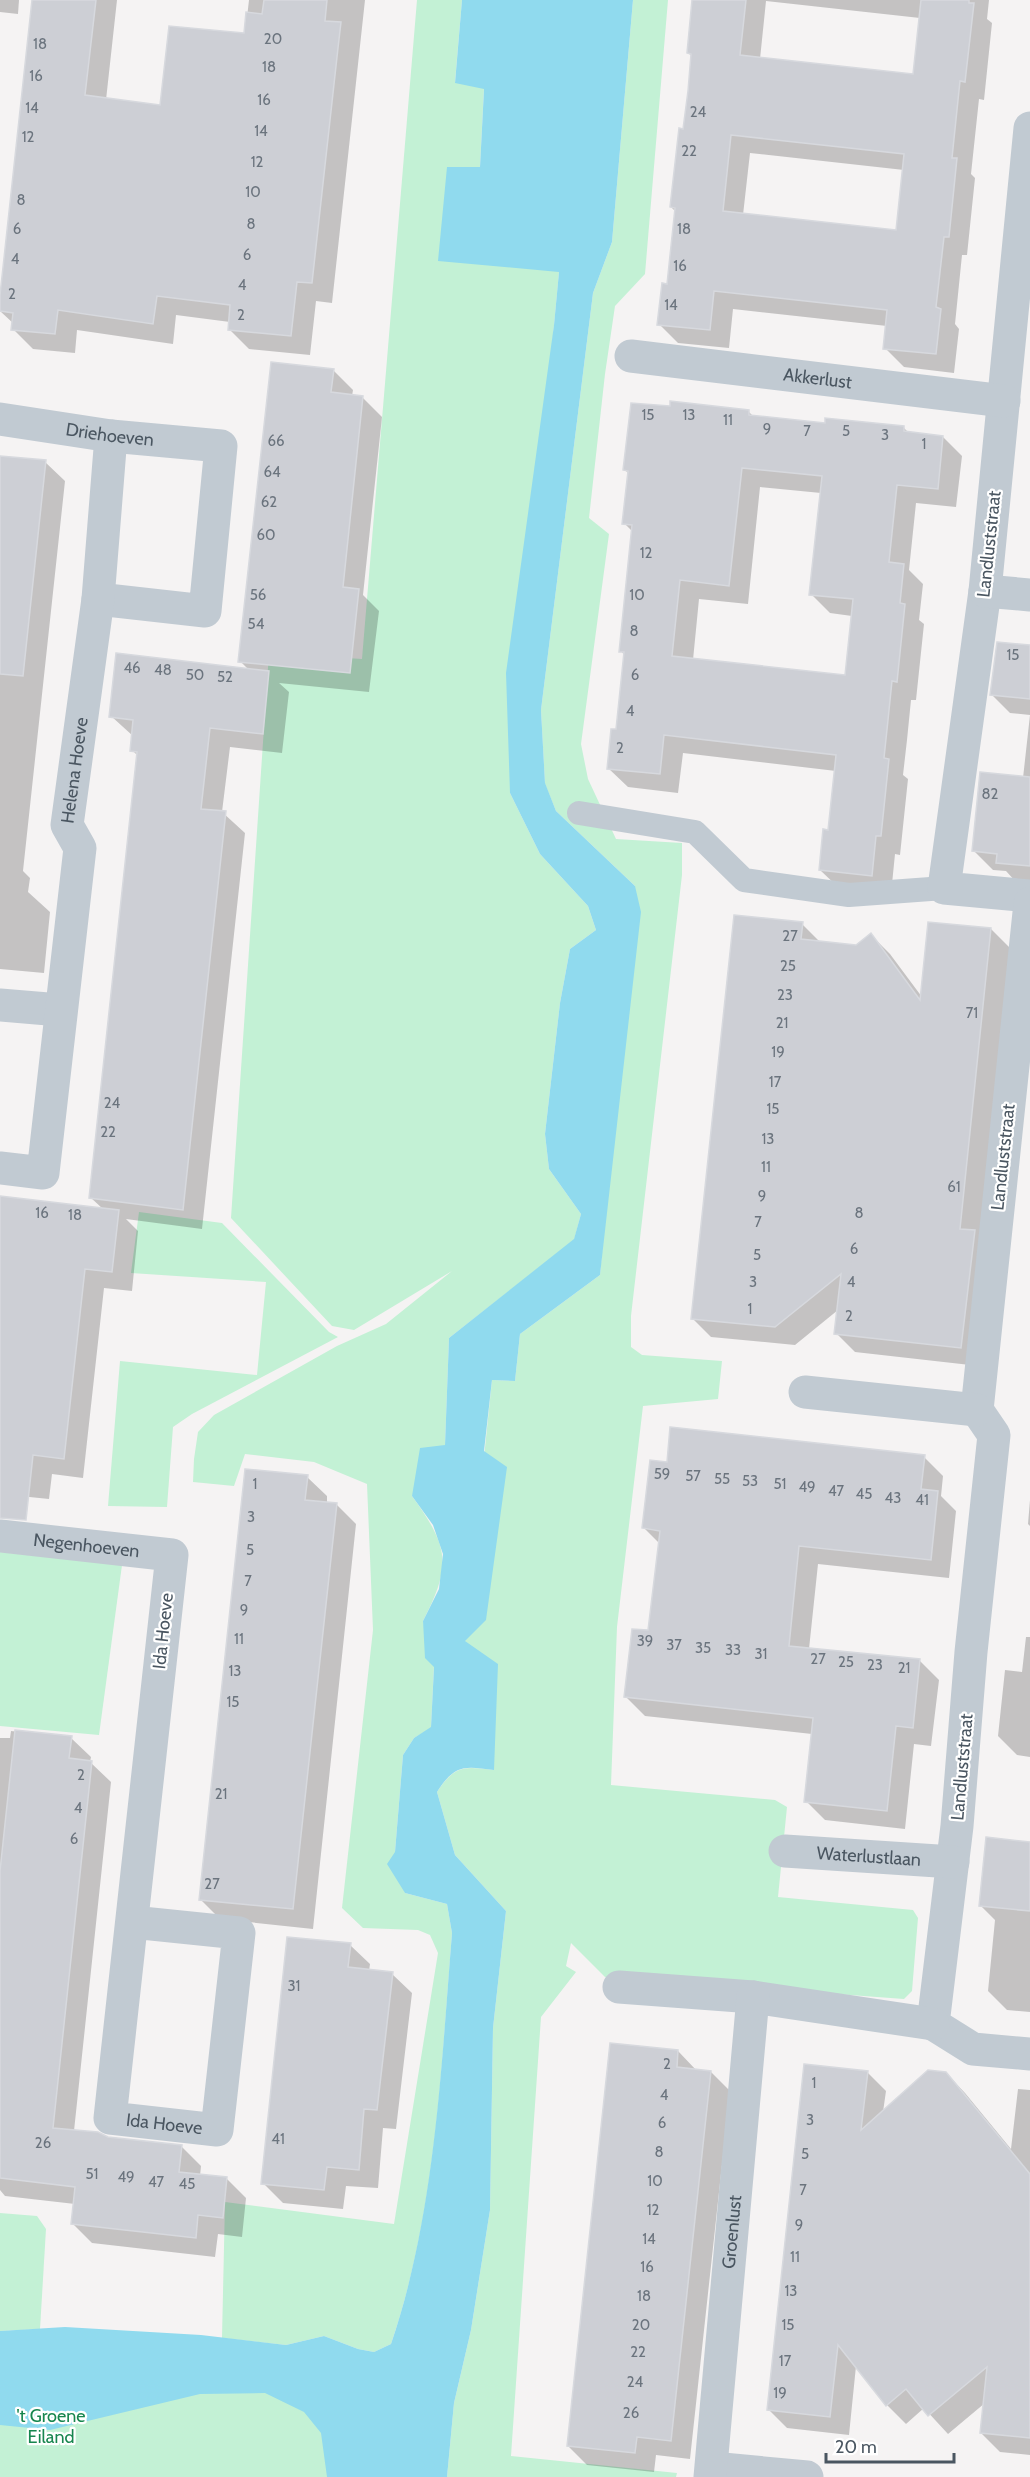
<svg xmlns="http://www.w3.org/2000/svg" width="1030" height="2477" viewBox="0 0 1030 2477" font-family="Cabin,sans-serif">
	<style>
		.green { fill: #c3f1d5 }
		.water { fill: #90daee }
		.shadow { fill: #0003; fill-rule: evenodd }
		.building { fill: #cdcfd5; stroke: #d7d9de; stroke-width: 1.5; fill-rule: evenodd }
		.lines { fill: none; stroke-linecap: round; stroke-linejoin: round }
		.lane { stroke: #c1cad2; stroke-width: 24 }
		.street { stroke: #c1cad2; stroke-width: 33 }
		.labels { text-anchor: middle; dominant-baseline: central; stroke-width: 4.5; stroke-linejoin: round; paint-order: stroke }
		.number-label { font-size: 15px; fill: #6b747e }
		.street-label { font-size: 18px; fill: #4a5661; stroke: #fff }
		.park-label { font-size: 18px; fill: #17864f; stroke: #fff }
	</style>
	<rect width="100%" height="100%" fill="#f5f3f3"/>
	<g class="green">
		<path d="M417,0H462L455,82L484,88L480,167H447L559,272L510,793L540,854L588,906L596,930L570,949L560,1003L545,1134L549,1169L581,1214L574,1240L449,1338L445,1445L412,1496C449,1547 452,1565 423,1621L434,1666L431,1728L414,1738L403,1755L395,1852L405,1893L447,1904L452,1933C441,2071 436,2212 391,2344L374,2352L358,2349L324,2336L286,2345L222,2338L225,2202L394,2224L438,1953L430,1935L418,1930L363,1928L342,1908L373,1630L367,1484L314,1462L245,1454L234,1486L193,1482L194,1459L198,1432L214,1415L337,1346L386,1324L452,1271L354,1330L332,1326L231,1218L269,653L362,659Z"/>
		<path d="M633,0H668L645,274L615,306L605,374L589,518L609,534L581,744L588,779L616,839L682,843V875L631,1316V1347L642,1355L722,1361L718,1399L643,1406L617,1627L611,1785L775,1800L787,1807L778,1897L913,1910L918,1918L912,1991L904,1999L605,1977L571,1943L566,1966L576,1972L541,2017L511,2456L677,2473L676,2477H447L454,2403L471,2330L490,2210L493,2028L506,1911L455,1855L437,1792C455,1765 463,1766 494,1770L465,1641L492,1380L515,1381L520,1334L600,1275L635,886L556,811L545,784L541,710L593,293L612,242Z"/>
		<path d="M139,1212L222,1223L329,1332L338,1337L192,1414L173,1427L167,1507L108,1506L120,1361L257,1375L266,1282L131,1273Z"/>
		<path d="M0,1552L122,1565L99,1735L0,1726Z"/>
		<path d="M0,2213L37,2216L46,2229L40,2329L0,2331Z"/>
		<path d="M0,2375L338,2387L340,2477H0Z"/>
	</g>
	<path class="water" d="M462,0H633L612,242L593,293L541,710L545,783L556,811L635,886L641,912L600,1275L520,1334L515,1381L492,1380L484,1451L507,1467L486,1620L465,1641L498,1664L494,1770C464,1766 455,1764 437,1792L455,1855L506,1911L493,2028L490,2210L471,2330L454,2403L447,2477H327L321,2433L304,2412L265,2393L200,2394L50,2430L0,2425V2331L65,2327L201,2335L286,2345L324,2336L358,2349L374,2352L391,2344C435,2215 441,2069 452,1933L447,1904L405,1893L387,1864L395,1852L403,1755L414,1738L431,1727L434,1667L425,1658L423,1621L439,1589L443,1554L433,1525L412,1496L420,1448L445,1445L449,1338L574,1239L581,1214L549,1169L545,1134L560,1003L570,949L596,930L588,906L540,854L510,793L506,673L554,325L559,272L438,261L447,167H480L484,89L455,83Z"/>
	<g class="shadow">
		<path d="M0,0H19L18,14L0,12Z"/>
		<path d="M33,0H117L106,100L161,107L245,35L249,0H365L332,303L316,301L310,355L249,349L229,329L230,322L176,315L173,344L77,330L75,353L33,349L13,329L14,324L0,311Z"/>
		<path d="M694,0H989L987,19L992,23L984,100L979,99L971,174L975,178L967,255H962L955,324L959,329L954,373L904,367L885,348L887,326L733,309L729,348L678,343L659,324L668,286L676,212L671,207L685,131L693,57L688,53ZM766,1L920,18L914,76L760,59ZM750,153L904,170L897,232L743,215Z"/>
		<path d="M333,370L353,390L352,396L362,397L382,417L363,595L379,611L369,692L279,683L289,692L282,753L230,747L222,812L245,833L202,1229L126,1219L138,1231L132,1291L104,1288L83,1478L52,1474L49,1499L0,1494V1198L103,1209L90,1197L138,756L132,750L133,736L111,716L249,670L240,661Z"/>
		<path d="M748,411L754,417L787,421L904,428L909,433L943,437L962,456L956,507L916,503L909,570L923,584L919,620L924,624L916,700H911L907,740L903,775L908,779L900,855L895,854L891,894L840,889L820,870L829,831L836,771L683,753L678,793L628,787L608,768L617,731L625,656L621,651L633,532L624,523L629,474L625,470ZM760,487L821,493L811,594L830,613L852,616L846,677L693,660L699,599L748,604Z"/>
		<path d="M0,457L45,462L65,481L23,871L30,878L28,892L50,912L44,973L0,969Z"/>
		<path d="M1030,647V883L1016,882L1006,871L993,870L974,851L1023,778L1030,715L1010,713L991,694Z"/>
		<path d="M802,924L821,943L857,947L871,935L890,954L922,997L991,929L1010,948L979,1366L855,1352L836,1333L838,1310L795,1345L711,1337L692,1318Z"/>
		<path d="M924,1457L943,1476L941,1496L956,1511L949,1578L818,1564L809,1649L920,1661L939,1680L931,1746L914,1744L905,1829L825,1820L806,1801L812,1734L645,1716L626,1697L649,1632L660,1544L644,1528L668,1463Z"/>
		<path d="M307,1477L327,1496V1503L336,1504L356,1524L313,1929L220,1919L200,1899Z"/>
		<path d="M1030,1500V1526L1028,1524Z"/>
		<path d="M1026,1637H1030V1757L1017,1755L998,1736L1005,1670L1022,1672Z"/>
		<path d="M11,1731L71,1738L91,1757L90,1762L111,1782L74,2131L107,2138L181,2146L201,2166L200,2176L226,2178L246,2198L242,2237L218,2234L215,2257L92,2243L73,2224L75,2204L5,2196L0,2190V1738H10Z"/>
		<path d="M1030,1843V2012L1007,2010L988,1991L995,1920L980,1905Z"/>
		<path d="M350,1945L370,1964L369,1971L392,1974L412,1993L396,2129L383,2128L378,2188L346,2186L343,2209L283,2203L263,2183Z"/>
		<path d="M678,2051L697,2071L711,2072L730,2091L690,2459L656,2455L654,2472L587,2465L568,2446Z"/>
		<path d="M867,2072L886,2091L883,2112L946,2073L965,2093L1011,2149L1018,2089L1030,2090V2455L1000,2452L981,2433L985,2403L948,2434L924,2408L906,2424L887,2405L856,2366L849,2435L787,2428L768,2409Z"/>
	</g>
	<g class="building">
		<path d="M32,0H96L85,95L160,105L169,26L244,33L246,12L262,14L264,0H327L325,21L341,22L338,48L312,283L297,282L291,336L228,330L230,305L157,296L153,324L58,310L55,334L11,330L13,313L0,311V295Z"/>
		<path d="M692,0H746L740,55L913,74L921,0H969V3H974L965,82L960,81L952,158H957L949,237H944L936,307L941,309L936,354L883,349L887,310L714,291L710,330L657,325L662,283L667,284L675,208L670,207L679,128L683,129L688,91L691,54L687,53ZM731,135L904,154L896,230L723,211Z"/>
		<path d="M271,362L334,369L331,392L363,396L343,587L359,589L350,673L238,662Z"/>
		<path d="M670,401L749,410V415L825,423V418L904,426V431L943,436L938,489L897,485L889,562L904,564L900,603L905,604L897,682L892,681L888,720L884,758L889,759L881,836H876L872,876L819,870L823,829L828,830L836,755L664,735L660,774L607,769L611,729H616L624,652H619L632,525L622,524L628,471L623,470L631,403L670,406ZM742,468L822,476L809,595L853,599L845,675L672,656L680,580L729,586Z"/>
		<path d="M0,456L46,460L23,676L0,674Z"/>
		<path d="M997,642L1030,645V699L990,695Z"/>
		<path d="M116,653L269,671L263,734L210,728L201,809L226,811L183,1210L89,1198L137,752L130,751L133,720L109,717Z"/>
		<path d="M980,772L1030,777V866L996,863L997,854L972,851Z"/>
		<path d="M734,915L803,922L801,939L856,945L871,933L920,1000L928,922L991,928L960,1229L975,1230L961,1348L834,1334L841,1274L775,1327L691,1319Z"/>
		<path d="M0,1196L119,1210L112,1272L85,1269L64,1459L33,1455L26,1520L0,1518Z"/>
		<path d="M670,1427L925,1455L921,1489L938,1491L931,1560L799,1546L789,1646L920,1659L913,1728L896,1726L887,1811L804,1802L813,1718L624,1697L632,1629L648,1630L660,1531L642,1528L650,1460L667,1462Z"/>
		<path d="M245,1469L308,1475L305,1500L337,1503L293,1909L199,1900Z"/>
		<path d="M15,1730L72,1736L69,1758L92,1761L53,2128L98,2132L108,2137L182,2145L179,2172L227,2177L223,2218L198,2215L196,2238L71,2224L75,2187L0,2178V1871Z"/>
		<path d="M986,1837L1030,1842V1911L979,1906Z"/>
		<path d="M287,1937L351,1943L348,1967L393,1972L377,2110L364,2109L359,2170L327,2167L324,2190L261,2184Z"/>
		<path d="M610,2043L678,2050L677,2067L711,2071L671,2441L637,2437L635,2453L567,2446Z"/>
		<path d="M804,2064L868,2071L861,2130L928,2070L946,2072L1030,2174V2438L980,2433L987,2367L928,2416L906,2389L886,2406L838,2345L830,2417L767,2410Z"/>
	</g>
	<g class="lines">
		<path class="lane" d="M579,813L695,832L744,880L849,895L944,888"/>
		<g class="street">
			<path d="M1030,128L985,591L944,888L1030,896"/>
			<path id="s1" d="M631,356L1004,401"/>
			<path id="s2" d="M0,419L111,436L221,446L205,611L98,599"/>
			<path d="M985,591L1030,595"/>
			<path d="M1030,903L977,1410L994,1435L971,1652L957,1826L933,2024L973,2049L1030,2054"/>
			<path d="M0,1005L60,1010"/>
			<path id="s3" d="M0,1168L43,1173L80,848L67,825L98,599L111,436"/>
			<path d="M805,1392L977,1410"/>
			<path id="s4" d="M0,1536L172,1555L110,2118L217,2130L239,1933L132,1922"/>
			<path id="s5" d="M785,1851L953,1862"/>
			<path d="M619,1987L753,1997L933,2024"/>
			<path d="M712,2468L807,2477"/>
			<path id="s6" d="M710,2477L753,1997"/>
		</g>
	</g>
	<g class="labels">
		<g class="number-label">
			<text x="273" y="39">20</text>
			<text x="40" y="44">18</text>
			<text x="269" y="67">18</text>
			<text x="36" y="76">16</text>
			<text x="264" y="100">16</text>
			<text x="32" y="108">14</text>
			<text x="698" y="112">24</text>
			<text x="261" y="131">14</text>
			<text x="28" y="137">12</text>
			<text x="689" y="151">22</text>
			<text x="257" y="162">12</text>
			<text x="253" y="192">10</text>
			<text x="21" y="200">8</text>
			<text x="251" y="224">8</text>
			<text x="17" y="229">6</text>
			<text x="684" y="229">18</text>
			<text x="247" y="255">6</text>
			<text x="15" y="259">4</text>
			<text x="680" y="266">16</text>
			<text x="242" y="285">4</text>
			<text x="12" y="294">2</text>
			<text x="671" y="305">14</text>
			<text x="241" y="315">2</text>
			<text x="648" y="415">15</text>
			<text x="689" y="415">13</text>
			<text x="728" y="420">11</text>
			<text x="767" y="429">9</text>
			<text x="807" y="431">7</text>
			<text x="846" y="431">5</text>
			<text x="885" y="435">3</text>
			<text x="276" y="441">66</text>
			<text x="924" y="444">1</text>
			<text x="272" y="472">64</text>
			<text x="269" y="502">62</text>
			<text x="266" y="535">60</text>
			<text x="646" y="553">12</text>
			<text x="258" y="595">56</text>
			<text x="637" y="595">10</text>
			<text x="256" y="624">54</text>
			<text x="634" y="631">8</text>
			<text x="1013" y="655">15</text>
			<text x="132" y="668">46</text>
			<text x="163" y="670">48</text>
			<text x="195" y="675">50</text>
			<text x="635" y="675">6</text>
			<text x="225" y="677">52</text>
			<text x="630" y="711">4</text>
			<text x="620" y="748">2</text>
			<text x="990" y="794">82</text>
			<text x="790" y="936">27</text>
			<text x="788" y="966">25</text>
			<text x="785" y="995">23</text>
			<text x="972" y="1013">71</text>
			<text x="782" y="1023">21</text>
			<text x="778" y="1052">19</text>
			<text x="775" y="1082">17</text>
			<text x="112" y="1103">24</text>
			<text x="773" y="1109">15</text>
			<text x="108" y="1132">22</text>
			<text x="768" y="1139">13</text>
			<text x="766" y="1167">11</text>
			<text x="954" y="1187">61</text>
			<text x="762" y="1196">9</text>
			<text x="42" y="1213">16</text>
			<text x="859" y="1213">8</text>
			<text x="75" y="1215">18</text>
			<text x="758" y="1222">7</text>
			<text x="854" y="1249">6</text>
			<text x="757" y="1255">5</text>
			<text x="753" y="1282">3</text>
			<text x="851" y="1282">4</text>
			<text x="750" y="1309">1</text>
			<text x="849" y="1316">2</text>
			<text x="662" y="1474">59</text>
			<text x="693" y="1476">57</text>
			<text x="722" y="1479">55</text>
			<text x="750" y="1481">53</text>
			<text x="255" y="1484">1</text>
			<text x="780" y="1484">51</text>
			<text x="807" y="1487">49</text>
			<text x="836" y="1491">47</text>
			<text x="864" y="1494">45</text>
			<text x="893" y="1498">43</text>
			<text x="922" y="1500">41</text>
			<text x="251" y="1517">3</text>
			<text x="250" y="1550">5</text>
			<text x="248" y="1581">7</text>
			<text x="244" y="1610">9</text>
			<text x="239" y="1639">11</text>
			<text x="645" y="1641">39</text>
			<text x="674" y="1645">37</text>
			<text x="703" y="1648">35</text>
			<text x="733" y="1650">33</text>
			<text x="761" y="1654">31</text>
			<text x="818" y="1659">27</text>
			<text x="846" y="1662">25</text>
			<text x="875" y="1665">23</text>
			<text x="904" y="1668">21</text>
			<text x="235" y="1671">13</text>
			<text x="233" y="1702">15</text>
			<text x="81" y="1775">2</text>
			<text x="221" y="1794">21</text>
			<text x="78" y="1808">4</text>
			<text x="74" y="1839">6</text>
			<text x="212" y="1884">27</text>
			<text x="294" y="1986">31</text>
			<text x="667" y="2064">2</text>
			<text x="814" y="2083">1</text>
			<text x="664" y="2095">4</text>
			<text x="810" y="2120">3</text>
			<text x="662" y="2123">6</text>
			<text x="278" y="2139">41</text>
			<text x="43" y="2143">26</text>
			<text x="659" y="2152">8</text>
			<text x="805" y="2154">5</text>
			<text x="92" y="2174">51</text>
			<text x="126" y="2177">49</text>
			<text x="655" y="2181">10</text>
			<text x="156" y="2182">47</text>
			<text x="187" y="2184">45</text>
			<text x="803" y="2190">7</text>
			<text x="653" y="2210">12</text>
			<text x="799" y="2225">9</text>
			<text x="649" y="2239">14</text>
			<text x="795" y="2257">11</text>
			<text x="647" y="2267">16</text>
			<text x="791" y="2291">13</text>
			<text x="644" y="2296">18</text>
			<text x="641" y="2325">20</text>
			<text x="788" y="2325">15</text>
			<text x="638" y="2352">22</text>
			<text x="785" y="2361">17</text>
			<text x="635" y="2382">24</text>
			<text x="780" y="2393">19</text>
			<text x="631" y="2413">26</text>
		</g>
		<g class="street-label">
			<text stroke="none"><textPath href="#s1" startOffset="188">Akkerlust</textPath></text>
			<text stroke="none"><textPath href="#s2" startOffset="111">Driehoeven</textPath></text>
			<text transform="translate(989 544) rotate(-84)">Landluststraat</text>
			<text stroke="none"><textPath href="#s3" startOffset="452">Helena Hoeve</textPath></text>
			<text transform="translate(1003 1157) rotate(-84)">Landluststraat</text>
			<text stroke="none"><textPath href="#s4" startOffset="87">Negenhoeven</textPath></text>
			<text transform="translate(163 1631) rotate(-84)">Ida Hoeve</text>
			<text transform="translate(962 1767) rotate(-85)">Landluststraat</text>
			<text stroke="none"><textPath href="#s5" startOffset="84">Waterlustlaan</textPath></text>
			<text stroke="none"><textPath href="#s4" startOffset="794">Ida Hoeve</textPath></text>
			<text stroke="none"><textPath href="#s6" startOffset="246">Groenlust</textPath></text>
		</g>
		<g class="park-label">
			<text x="51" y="2416">'t Groene<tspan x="51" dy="21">Eiland</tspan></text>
		</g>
	</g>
	<path d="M826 2453v9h128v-9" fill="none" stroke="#4a5661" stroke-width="3"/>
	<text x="835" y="2453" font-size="18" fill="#4a5661" stroke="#ffffff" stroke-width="4.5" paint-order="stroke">20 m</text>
</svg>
